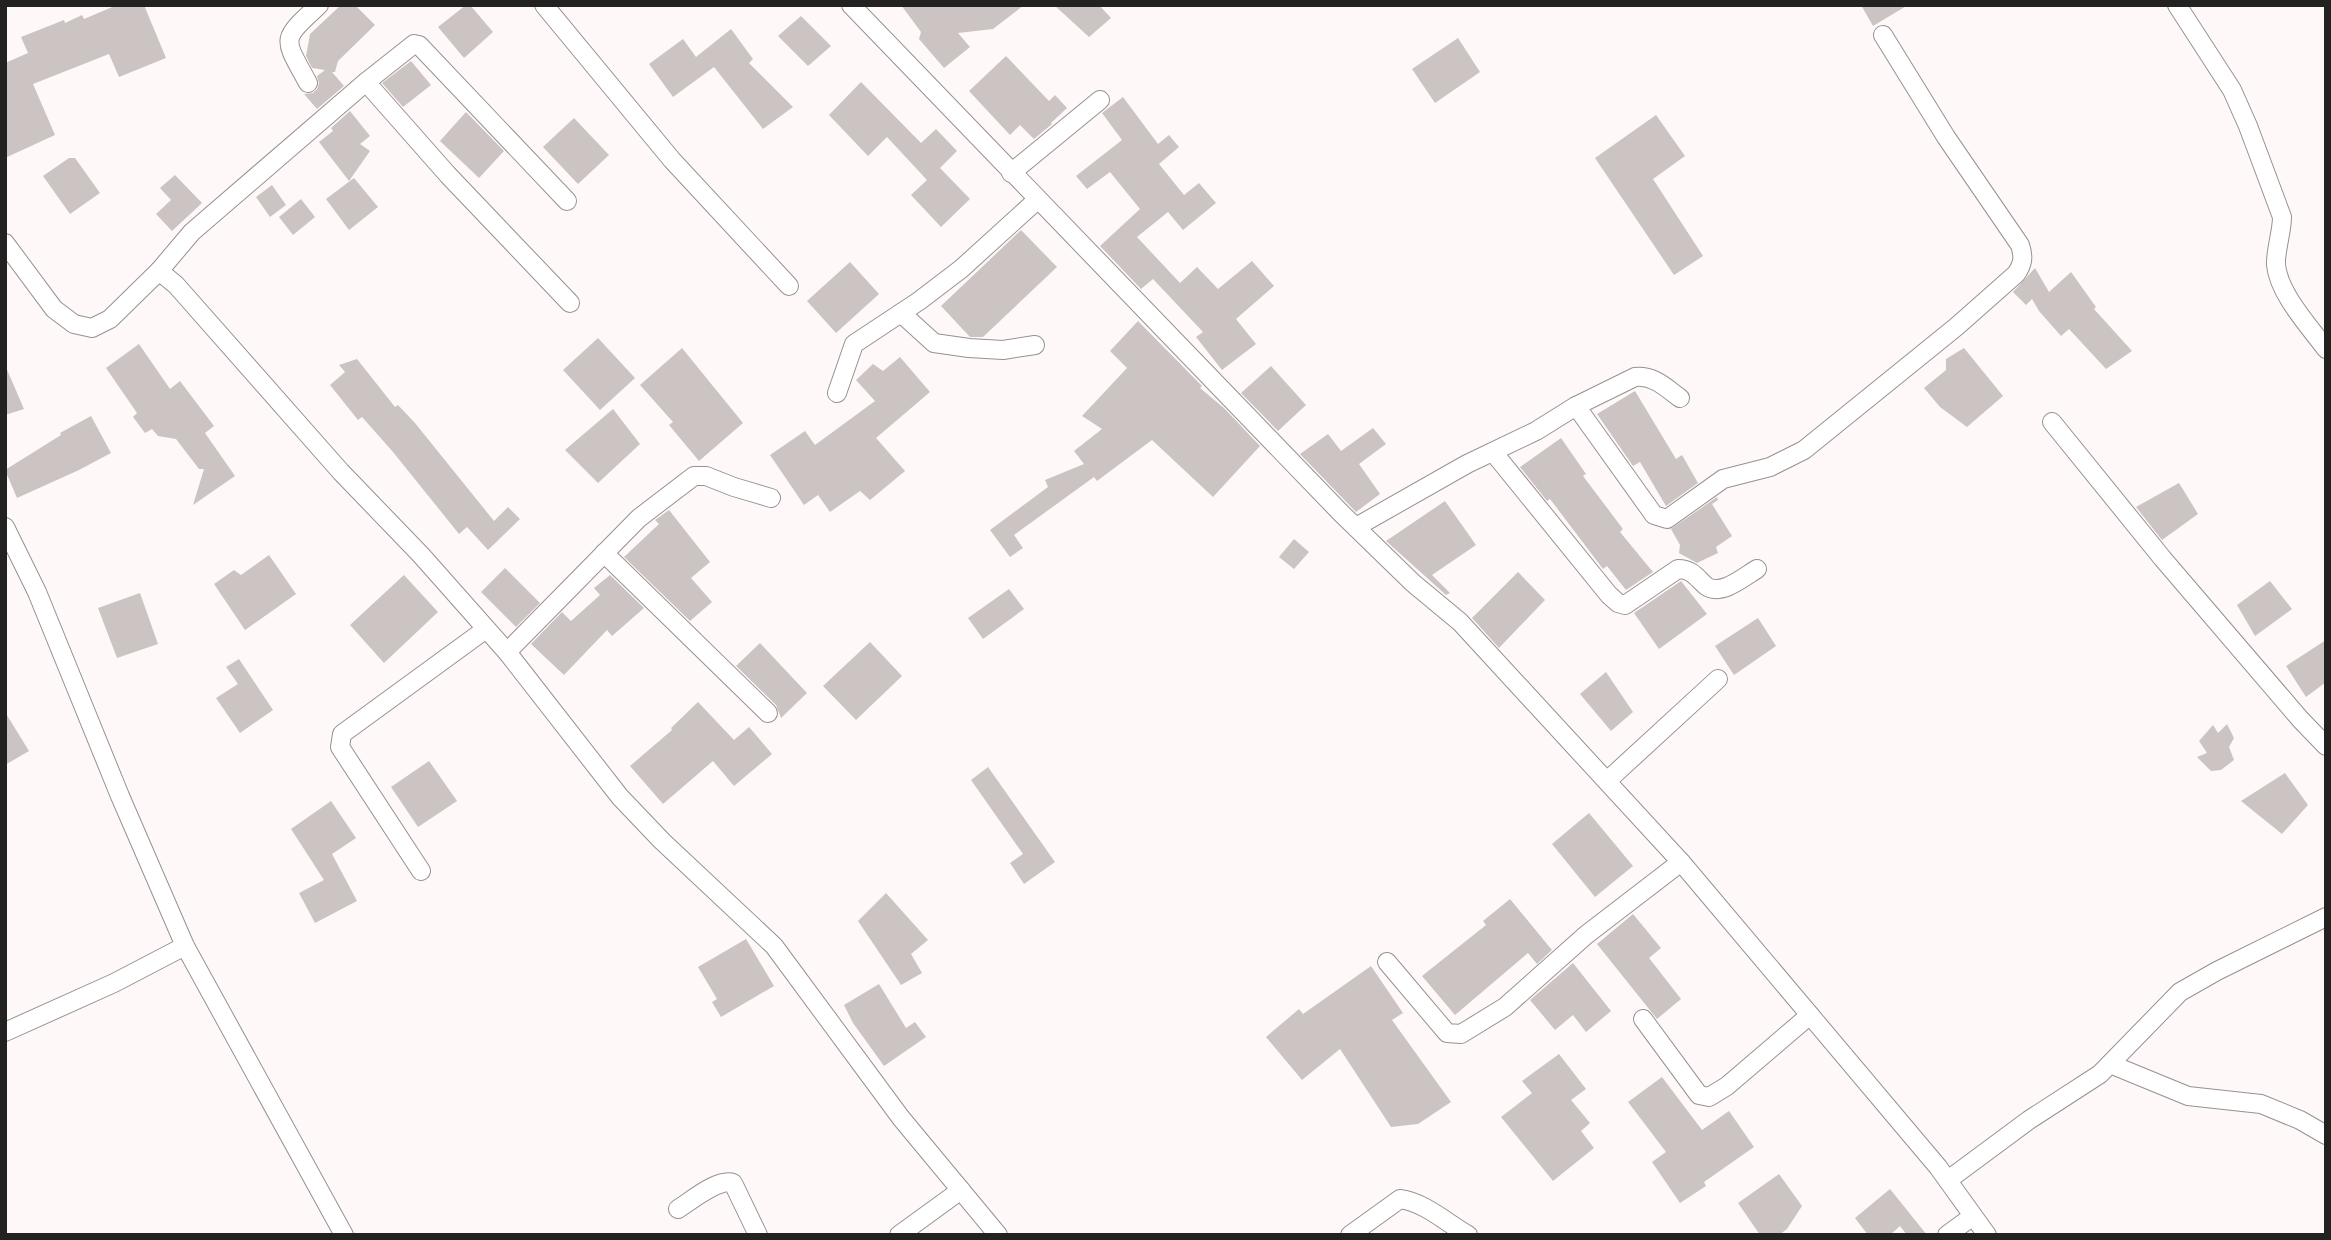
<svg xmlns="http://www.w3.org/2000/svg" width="2331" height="1240" viewBox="0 0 2331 1240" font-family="'Source Sans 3',sans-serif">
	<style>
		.building { fill: #ccc4c2 }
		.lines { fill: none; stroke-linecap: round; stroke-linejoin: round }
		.minor-casing { stroke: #989091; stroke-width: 20 }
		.minor { stroke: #fff; stroke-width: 18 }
	</style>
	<rect width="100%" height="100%" fill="#fff8f9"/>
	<g class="building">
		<path d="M117,5H144L166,58L119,77L109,54L33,84L55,135L5,158V63L28,53L21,37L64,20L65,23L82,15L84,19Z"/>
		<path d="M341,5H355L375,25L338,61L335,72H332L344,86L317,109L304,94L313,93L317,89L319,83L317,76L325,70L312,68L306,56L310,34Z"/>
		<path d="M466,5H470L493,32L464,58L438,27Z"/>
		<path d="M901,5H1024L993,29L958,33L970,47L944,68L919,39L921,32Z"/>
		<path d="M1054,5H1099L1111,18L1089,37Z"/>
		<path d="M1861,5H1908L1873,26Z"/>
		<path d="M801,16L831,46L808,66L778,36Z"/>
		<path d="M731,29L753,59L749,63L793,107L763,129L714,67L673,97L649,64L683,39L696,57Z"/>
		<path d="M1458,38L1480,72L1435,103L1412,69Z"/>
		<path d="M1006,56L1049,101L1055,95L1067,108L1051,123L1052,124L1034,139L1020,125L1010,135L969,91Z"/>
		<path d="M411,61L431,85L403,107L382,83Z"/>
		<path d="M861,82L921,143L936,129L957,151L940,168L970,199L941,227L911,195L927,180L887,137L868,156L829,115Z"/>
		<path d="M1123,97L1158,144L1169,135L1179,147L1159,164L1184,195L1199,183L1216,203L1183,230L1168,212L1137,237L1180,283L1197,267L1218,289L1252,261L1274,286L1236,319L1256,344L1222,370L1196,337L1203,332L1153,279L1141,289L1100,246L1140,209L1110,172L1087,189L1076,176L1122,140L1102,113Z"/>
		<path d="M350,111L370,136L360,144L370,151L349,181L319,142L333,131L331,128Z"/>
		<path d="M466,112L504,151L479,178L440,141Z"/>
		<path d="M1656,115L1685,156L1653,179L1703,256L1674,275L1595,158Z"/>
		<path d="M574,118L609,155L578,184L543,147Z"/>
		<path d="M69,158H75L100,193L70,214L43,176Z"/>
		<path d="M175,175L202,203L172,231L156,214L171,200L160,188Z"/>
		<path d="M354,178L378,207L349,230L326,199Z"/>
		<path d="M272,185L286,205L270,217L256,197Z"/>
		<path d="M301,199L315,217L293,235L279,217Z"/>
		<path d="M1021,230L1057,267L983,337H970L941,306Z"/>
		<path d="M850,262L879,294L836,333L807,301Z"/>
		<path d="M2035,268L2049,292L2071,272L2096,307L2094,309L2132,351L2106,369L2069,329L2061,336L2039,311L2032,299L2026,305L2013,292Z"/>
		<path d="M1138,321L1202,386L1200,388L1224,408L1260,446L1213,497L1152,440L1097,481L1094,477L1014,535L1023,548L1010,557L990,530L1048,487L1045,480L1084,464L1074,451L1102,429L1082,416L1127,368L1110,351Z"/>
		<path d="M598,338L635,378L600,410L563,370Z"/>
		<path d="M139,344L170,389L180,381L214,426L205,433L235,476L193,505L204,469H199L176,439L158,436L152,429L145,433L133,417L137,413L106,368Z"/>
		<path d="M682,348L743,423L699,461L669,425L673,422L640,385Z"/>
		<path d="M1964,348L2003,396L1967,427L1940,407L1924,388L1946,370V359Z"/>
		<path d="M900,357L930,392L876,438L905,471L870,500L860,491L830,512L818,495L804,505L770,455L805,431L815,445L875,401L856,380L873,364L883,371Z"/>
		<path d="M357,359L395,407L398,405L415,423L494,521L508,507L520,519L488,550L467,527L459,534L393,452L362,417L358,420L330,385L345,372L339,365Z"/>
		<path d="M5,365L24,409L5,415Z"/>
		<path d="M1271,366L1306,405L1278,431L1241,393Z"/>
		<path d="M1635,391L1676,459L1682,455L1698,483L1666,506L1640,462L1633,466L1597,414Z"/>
		<path d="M613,409L640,444L598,483L565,450Z"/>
		<path d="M91,416L111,453L79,470L17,498L5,470L61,435L60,433Z"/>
		<path d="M1373,428L1386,444L1359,464L1380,494L1356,512L1300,454L1328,434L1341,451Z"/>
		<path d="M1561,438L1586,474L1583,476L1623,529L1620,532L1653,572L1626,590L1607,566L1603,569L1550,499L1547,501L1520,467Z"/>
		<path d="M2179,483L2198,514L2162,540L2136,507Z"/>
		<path d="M1717,497L1718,500L1712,504L1732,536L1716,547L1718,553L1697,563L1679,553L1680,545L1671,529Z"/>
		<path d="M1445,501L1476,545L1432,575L1450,593L1446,595L1386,541Z"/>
		<path d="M669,510L710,562L691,578L712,602L690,621L624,557L659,524L655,520Z"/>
		<path d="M1294,539L1309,552L1294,569L1279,557Z"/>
		<path d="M269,555L296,594L245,630L214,584L234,570L241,575Z"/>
		<path d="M505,568L540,603L516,627L481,592Z"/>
		<path d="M1518,572L1545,600L1499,648L1472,618Z"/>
		<path d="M404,575L438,612L384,663L350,625Z"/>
		<path d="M610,575L644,608L612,636L607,630L564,675L531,644L562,612L571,621L600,595L594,588Z"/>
		<path d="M1681,581L1707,614L1659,649L1634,613Z"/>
		<path d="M2270,581L2292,609L2255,636L2237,605Z"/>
		<path d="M1009,589L1024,609L983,639L968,618Z"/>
		<path d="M140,593L158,644L117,658L98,608Z"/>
		<path d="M1758,618L1776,646L1734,675L1715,646Z"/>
		<path d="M2326,640V682L2306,697L2286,666Z"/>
		<path d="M870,642L902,676L856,720L823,686Z"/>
		<path d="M760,643L807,693L781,718L776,705L736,666Z"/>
		<path d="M239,659L273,710L240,733L216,698L238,684L226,667Z"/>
		<path d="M1606,672L1633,712L1611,731L1580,694Z"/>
		<path d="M698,702L734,740L749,727L772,754L734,786L713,761L663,804L630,766L672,730L671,728Z"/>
		<path d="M5,712L29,751L5,765Z"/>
		<path d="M2227,724L2234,738L2229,747L2234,760L2221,770L2211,771L2197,757L2207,753L2199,741L2213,725L2218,733Z"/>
		<path d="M429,761L457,801L418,827L391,787Z"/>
		<path d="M988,767L1055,862L1024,884L1010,863L1023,854L971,780Z"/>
		<path d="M2285,773L2308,805L2282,834L2241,801Z"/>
		<path d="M331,801L356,838L332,854L357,901L315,923L299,893L324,880L291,829Z"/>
		<path d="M1589,813L1633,866L1595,897L1552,844Z"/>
		<path d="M886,893L928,940L911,954L922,973L901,985L858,921Z"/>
		<path d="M1510,899L1552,950L1537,964L1528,953L1455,1015L1422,976L1486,925L1483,921Z"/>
		<path d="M1633,914L1661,948L1649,958L1681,999L1657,1019L1597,944Z"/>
		<path d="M746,939L774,986L721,1017L712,1002L717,999L698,967Z"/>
		<path d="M1573,963L1611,1011L1586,1032L1573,1015L1555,1030L1530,1000Z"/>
		<path d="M1371,966L1403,1013L1392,1020L1451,1102L1418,1124L1391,1127L1340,1049L1302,1080L1266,1037L1299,1009L1303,1014Z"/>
		<path d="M879,984L906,1028L915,1022L926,1037L884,1066L853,1023L844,1005Z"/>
		<path d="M1559,1054L1586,1089L1571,1100L1590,1123L1581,1131L1594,1148L1553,1181L1501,1117L1532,1093L1522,1081Z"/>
		<path d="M1662,1077L1702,1130L1729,1111L1754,1147L1704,1182L1706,1186L1680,1203L1652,1162L1666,1152L1628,1102Z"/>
		<path d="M1779,1174L1802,1206L1787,1229L1779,1235H1760L1738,1203Z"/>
		<path d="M1890,1189L1927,1235H1907L1900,1226L1890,1235H1868L1855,1218Z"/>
	</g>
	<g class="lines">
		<g class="minor-casing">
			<g id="minor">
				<path d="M544,5L672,160L789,286"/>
				<path d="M851,5L1340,512L1413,583L1460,622L1681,862L1938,1167L1987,1235"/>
				<path d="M2177,5L2232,90L2248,126L2282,217C2282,232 2275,252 2276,265C2279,294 2309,326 2326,349"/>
				<path d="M366,82L448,175L570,303"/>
				<path d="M308,83C283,37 280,41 319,5"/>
				<path d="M1011,173L1100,100"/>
				<path d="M5,243L54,309L74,324L92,328L110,319L159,271L176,285L341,472L421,555L507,652L620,797L662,841L774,946L901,1118L998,1235"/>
				<path d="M159,271L192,232L366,82L414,44L419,45L567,201"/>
				<path d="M901,313L934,343L969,348L1003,350L1035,345"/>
				<path d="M837,393L854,344L919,301L961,269L1037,200"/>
				<path d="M1576,406L1654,515L1667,519L1723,479L1770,467L1804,450L1956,327L2016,274C2023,264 2024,257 2020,245L1946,137L1883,35"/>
				<path d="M2052,422L2163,559L2300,719L2326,746"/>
				<path d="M1493,452L1609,595L1618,603L1625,605L1678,569C1692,569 1697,578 1706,586C1721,597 1745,576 1757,569"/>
				<path d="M5,527L37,592L120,796L185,946L344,1235"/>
				<path d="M1356,527L1467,464L1536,431L1576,406L1635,377C1654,375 1666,388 1680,398"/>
				<path d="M604,553L768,713"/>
				<path d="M507,652L639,518L694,476H706L734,487L771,498"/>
				<path d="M1607,781L1718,679"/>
				<path d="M421,871L340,747L342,734L486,629"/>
				<path d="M1387,962L1447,1033L1461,1034L1505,1007L1586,935L1681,862"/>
				<path d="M1643,1019L1699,1095L1709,1097L1727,1086L1810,1015"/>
				<path d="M5,1032L114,983L185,946"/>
				<path d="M2110,1064L2188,1096L2261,1104L2300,1120L2326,1135"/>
				<path d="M1948,1180L2029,1120L2100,1074L2180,992L2217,971L2326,917"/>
				<path d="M678,1209C691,1201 718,1178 733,1183L758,1235"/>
				<path d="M899,1235L961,1190"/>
				<path d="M1350,1235L1400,1199C1424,1202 1447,1223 1468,1235"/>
				<path d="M1947,1235L1973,1216"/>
			</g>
		</g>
		<use href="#minor" class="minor"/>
	</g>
	<rect width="2331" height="1240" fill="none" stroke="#242121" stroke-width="14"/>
</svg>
